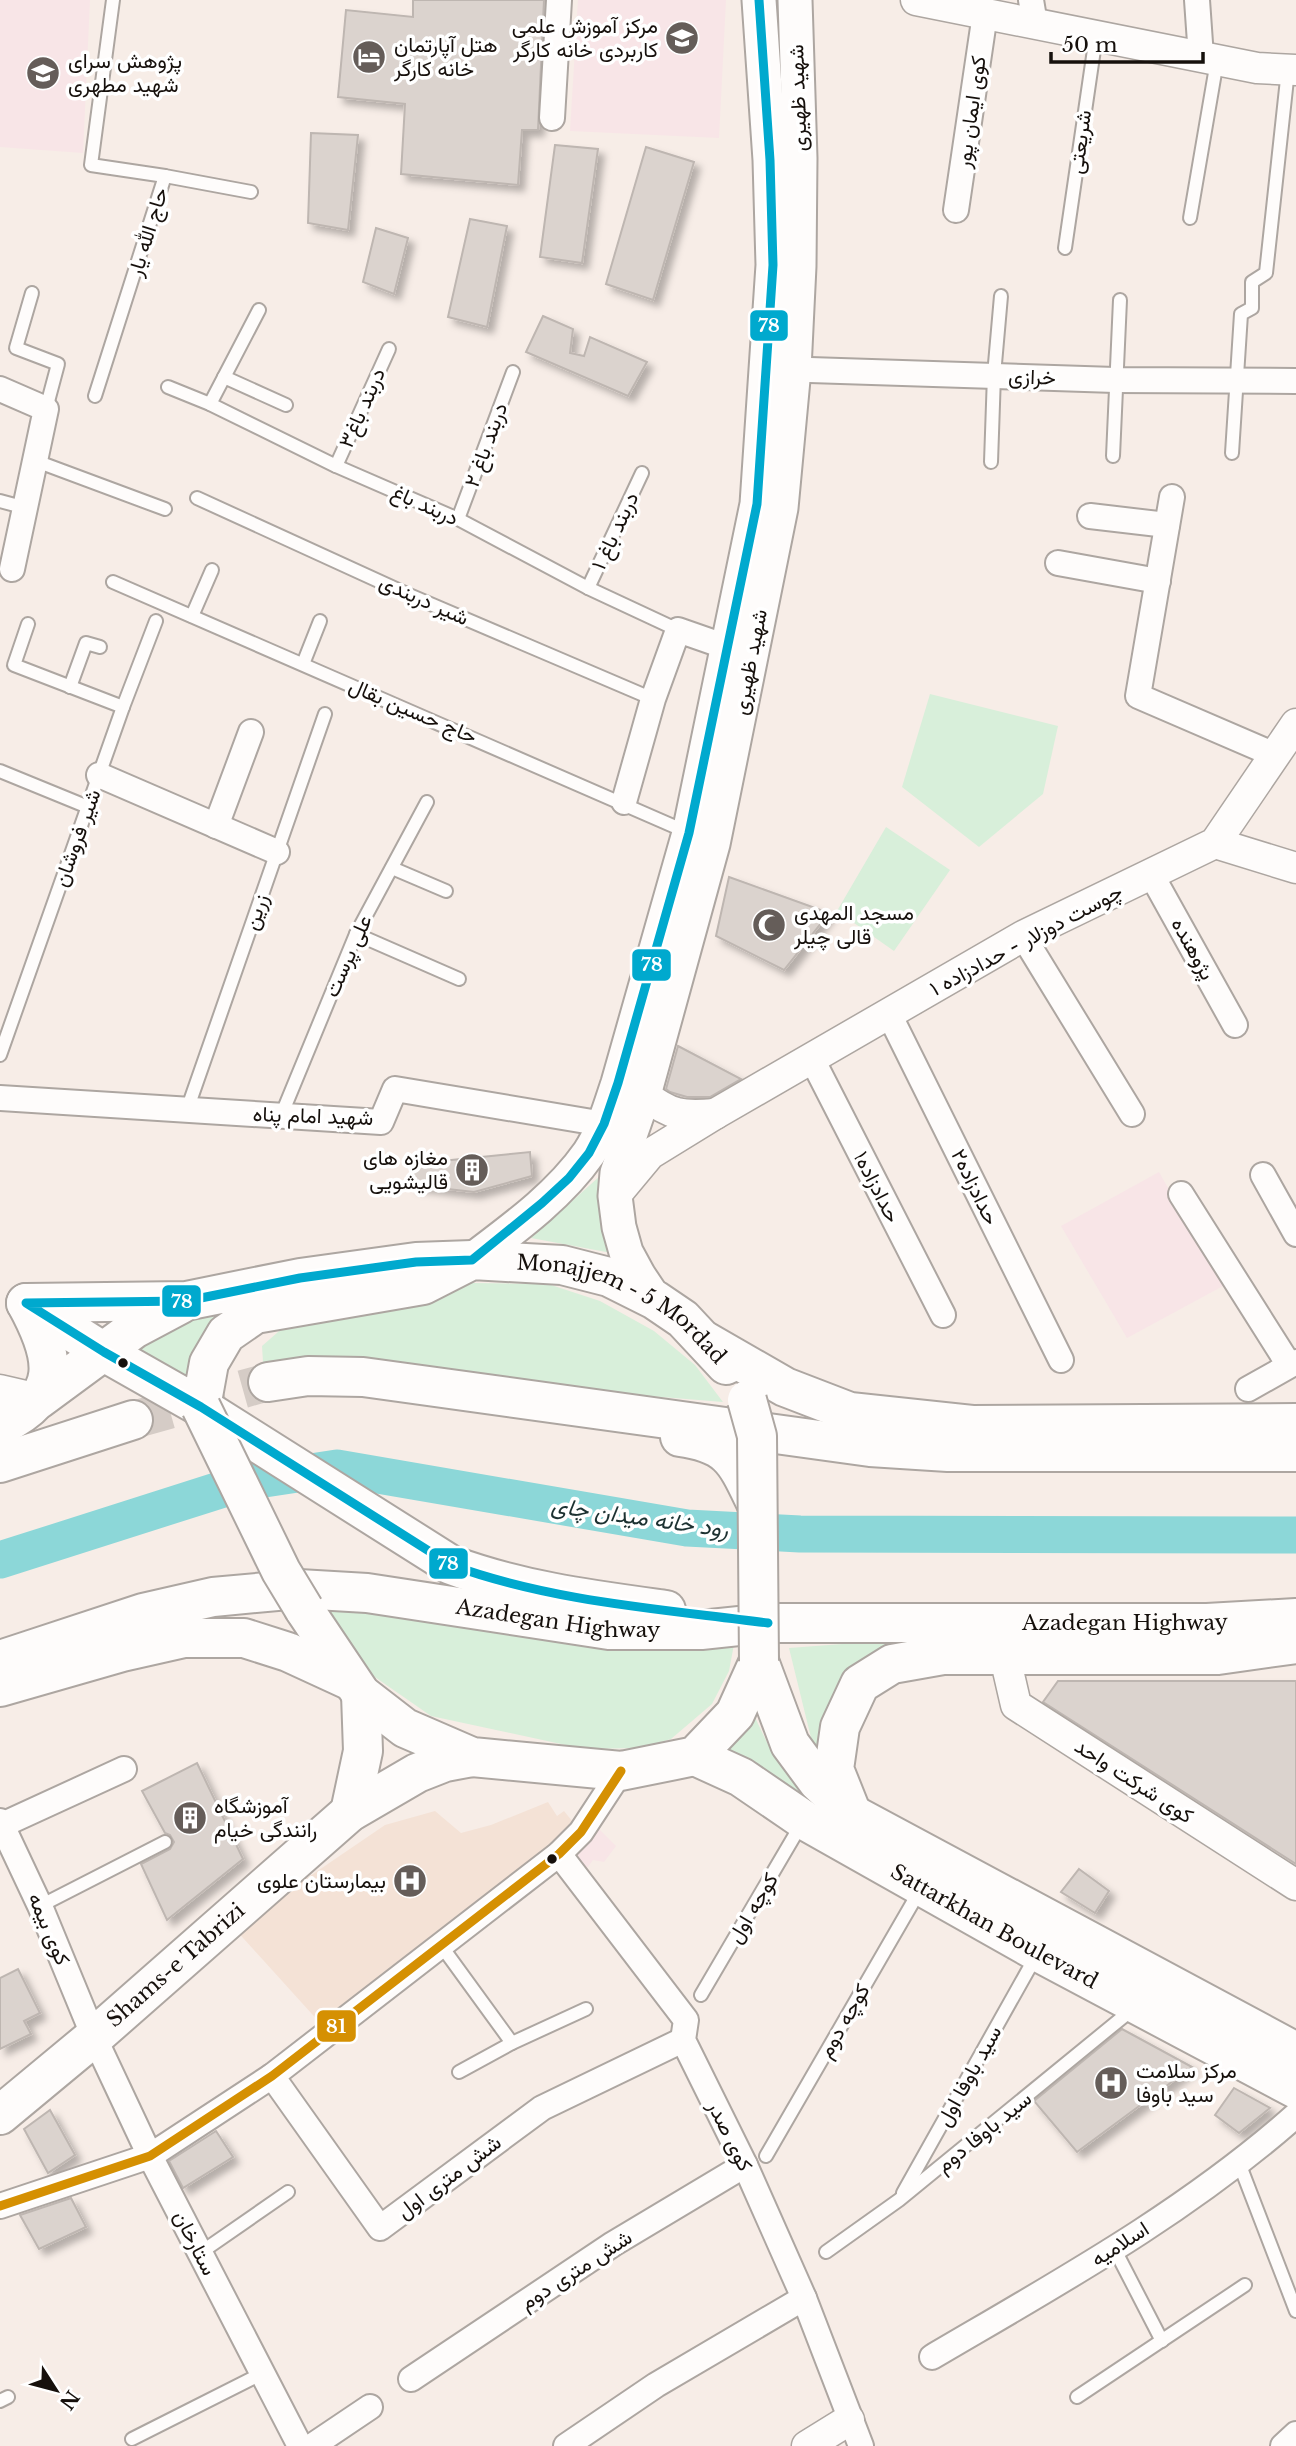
<svg xmlns="http://www.w3.org/2000/svg" width="1296" height="2446" viewBox="0 0 1296 2446" font-family="'Libre Baskerville',Vazirmatn,serif">
	<style>
		.built { fill: #f4e2d6 }
		.education { fill: #f8e5e7 }
		.green { fill: #d8efda }
		.lines { fill: none; stroke-linecap: round; stroke-linejoin: round }
		.river { stroke: #8cd7d8; stroke-width: 37 }
		.building { fill: #dbd3ce; stroke: #beb6b1; stroke-width: 2; filter: url(#shadow) }
		.trunk-tunnel { stroke: #d5ccc6; stroke-width: 38; stroke-dasharray: 38 19; stroke-linecap: butt }
		.service-casing { stroke: #ada6a1; stroke-width: 16 }
		.minor-casing { stroke: #ada6a1; stroke-width: 28 }
		.tertiary-casing { stroke: #ada6a1; stroke-width: 33 }
		.secondary-casing { stroke: #ada6a1; stroke-width: 37 }
		.primary-casing { stroke: #ada6a1; stroke-width: 42 }
		.trunk-casing { stroke: #ada6a1; stroke-width: 42 }
		.service { stroke: #fefcfb; stroke-width: 12 }
		.minor { stroke: #fefcfb; stroke-width: 24 }
		.tertiary { stroke: #fefcfb; stroke-width: 30 }
		.secondary { stroke: #fefcfb; stroke-width: 33 }
		.primary { stroke: #fefcfb; stroke-width: 38 }
		.trunk { stroke: #fefcfb; stroke-width: 38 }
		.primary-bridge-casing { stroke: #ada6a1; stroke-width: 42; stroke-linecap: butt }
		.primary-bridge { stroke: #fefcfb; stroke-width: 38 }
		.bus-1-casing { stroke: #fff; stroke-width: 14 }
		.bus-2-casing { stroke: #fff; stroke-width: 14 }
		.bus-1 { stroke: #00a9ce; stroke-width: 9 }
		.bus-2 { stroke: #d59002; stroke-width: 9 }
		.bus-dot { fill: #16100c; stroke: #fff; stroke-width: 2.5 }
		.labels { text-anchor: middle; dominant-baseline: central; stroke-width: 7; stroke-linejoin: round; paint-order: stroke }
		.poi-label { font-size: 21px; fill: #16100c; stroke: #fff; text-anchor: start }
		.street-label { font-size: 21px; fill: #16100c; stroke: #fff }
		.water-label { font-size: 23px; font-style: italic; fill: #1c3131; stroke: #fff }
		.line-badge { stroke: #fff; stroke-width: 2.5 }
		.badge-label { font-size: 19px; text-anchor: middle; font-weight: bold; fill: #fff }
	</style>
	<defs>
		<filter id="shadow"><feDropShadow dx="6" dy="6" stdDeviation="3.5" flood-color="#0004"/></filter>
	</defs>
	<rect width="100%" height="100%" fill="#f7ede7"/>
	<path class="built" d="M548,1802L557,1816L564,1811L581,1832L321,2024L234,1928L385,1825L435,1811L461,1833L491,1825Z"/>
	<g class="education">
		<path d="M0,0H90L83,153L0,147Z"/>
		<path d="M578,0H726L719,138L570,131Z"/>
		<path d="M1159,1172L1223,1286L1127,1338L1061,1226Z"/>
		<path d="M594,1824L616,1846L604,1862L593,1860L584,1872L568,1852Z"/>
	</g>
	<g class="green">
		<path d="M930,694L1058,726L1043,794L979,847L902,787Z"/>
		<path d="M886,827L950,870L894,951L837,911Z"/>
		<path d="M600,1176L617,1254L531,1238Z"/>
		<path d="M473,1283L548,1284L600,1301L654,1331L695,1365L723,1402L637,1395L424,1365L335,1356L263,1362L262,1346L286,1325L357,1296Z"/>
		<path d="M253,1303L190,1383L130,1349L184,1316Z"/>
		<path d="M317,1598L735,1639L729,1671L712,1704L671,1739L640,1748L584,1749L431,1716L372,1675Z"/>
		<path d="M909,1639L872,1655L826,1714L815,1754L789,1648Z"/>
		<path d="M751,1709L774,1757L795,1781L860,1839L725,1750Z"/>
	</g>
	<g class="lines">
		<path class="river" d="M0,1560L245,1482L337,1468L687,1528L800,1534L1296,1535"/>
	</g>
	<g class="building">
		<path d="M413,0H544L538,130H522L518,185L401,174L405,104L338,97L346,10L413,17Z"/>
		<path d="M311,133L358,135L348,230L308,223Z"/>
		<path d="M555,145L598,149L582,263L540,257Z"/>
		<path d="M646,147L694,162L653,300L606,284Z"/>
		<path d="M470,219L507,226L487,327L448,317Z"/>
		<path d="M376,228L408,238L394,294L363,282Z"/>
		<path d="M543,316L573,329L570,353L584,356L590,337L647,362L628,396L526,352Z"/>
		<path d="M729,877L829,913L784,970L716,936Z"/>
		<path d="M678,1046L741,1079L710,1097H687L670,1092L666,1089Z"/>
		<path d="M530,1152L532,1176L474,1192L412,1185V1164Z"/>
		<path d="M1058,1681H1296V1864L1043,1702Z"/>
		<path d="M197,1763L243,1859L167,1920L141,1864L170,1849L174,1842L170,1835L165,1833L142,1791Z"/>
		<path d="M1079,1869L1109,1891L1095,1913L1061,1892Z"/>
		<path d="M18,1969L40,2013L24,2021L31,2034L0,2049V1978Z"/>
		<path d="M1122,2029L1192,2067L1077,2152L1034,2101Z"/>
		<path d="M1234,2088L1270,2108L1239,2133L1215,2115Z"/>
		<path d="M50,2110L75,2155L48,2173L24,2129Z"/>
		<path d="M216,2131L233,2157L183,2188L169,2161Z"/>
		<path d="M71,2198L86,2227L39,2249L20,2215Z"/>
	</g>
	<g class="lines">
		<path class="trunk-tunnel" d="M133,1420L268,1382"/>
		<g class="service-casing">
			<g id="service">
				<path d="M165,176L251,192"/>
				<path d="M1190,218L1217,61"/>
				<path d="M1065,248L1096,36"/>
				<path d="M32,293L16,348L58,364L46,409"/>
				<path d="M224,377L286,405"/>
				<path d="M168,387L210,404L336,466L458,519L588,588L678,630"/>
				<path d="M95,396L165,176L91,165L113,0"/>
				<path d="M210,404L259,310"/>
				<path d="M1232,453L1241,314L1252,308V282L1266,273L1288,70"/>
				<path d="M1113,456L1120,300"/>
				<path d="M36,461L165,509"/>
				<path d="M991,462L994,375L1001,296"/>
				<path d="M336,466L389,349"/>
				<path d="M197,498L407,594L653,699"/>
				<path d="M0,501L26,508"/>
				<path d="M458,519L513,372"/>
				<path d="M113,582L687,832"/>
				<path d="M588,588L642,473"/>
				<path d="M192,616L212,570"/>
				<path d="M28,624L14,665L123,707"/>
				<path d="M303,664L320,621"/>
				<path d="M70,687L86,643L100,647"/>
				<path d="M0,771L88,807"/>
				<path d="M392,868L446,891"/>
				<path d="M356,934L459,979"/>
				<path d="M0,1055L123,707L156,621"/>
				<path d="M187,1110L325,714"/>
				<path d="M281,1116L356,934L427,802"/>
				<path d="M40,1906L165,1842"/>
				<path d="M440,1944L512,2043"/>
				<path d="M701,1995L802,1823"/>
				<path d="M459,2072L512,2043L586,2009"/>
				<path d="M766,2156L920,1890"/>
				<path d="M1239,2163L1296,2311"/>
				<path d="M903,2193L1036,1956"/>
				<path d="M1115,2250L1162,2341"/>
				<path d="M826,2252L899,2200L1134,2008"/>
				<path d="M200,2253L288,2192"/>
				<path d="M1077,2397L1245,2285"/>
				<path d="M0,2401L8,2397"/>
				<path d="M132,2439L263,2373"/>
			</g>
		</g>
		<g class="minor-casing">
			<g id="minor">
				<path d="M1031,0L1035,24"/>
				<path d="M1197,0L1201,57"/>
				<path d="M552,118L559,0"/>
				<path d="M956,210L985,14"/>
				<path d="M779,369L1115,380L1296,381"/>
				<path d="M0,389L46,409L12,569"/>
				<path d="M1172,497L1138,696L1275,755"/>
				<path d="M1090,516L1167,525"/>
				<path d="M1058,563L1158,581"/>
				<path d="M99,775L277,852"/>
				<path d="M624,802L653,699L678,630L744,653"/>
				<path d="M216,826L251,732"/>
				<path d="M1151,874L1235,1025"/>
				<path d="M1023,936L1132,1114"/>
				<path d="M889,1014L1061,1360"/>
				<path d="M812,1059L943,1315"/>
				<path d="M0,1098L381,1122L395,1089L604,1124"/>
				<path d="M1263,1175L1296,1234"/>
				<path d="M1181,1194L1289,1365"/>
				<path d="M1248,1389L1296,1362"/>
				<path d="M0,1821L40,1906L94,2037L150,2156L300,2446"/>
				<path d="M2,1825L124,1769"/>
				<path d="M559,1854L686,2020L683,2040L745,2165L804,2298L861,2446"/>
				<path d="M272,2076L380,2228L542,2108L683,2040"/>
				<path d="M0,2206L150,2156L272,2076L559,1854L581,1832L621,1771"/>
				<path d="M932,2357C1058,2283 1187,2212 1296,2115"/>
				<path d="M411,2379L613,2244L745,2165"/>
				<path d="M312,2446L370,2407"/>
				<path d="M566,2446L656,2385L804,2298"/>
				<path d="M1283,2446L1296,2434"/>
			</g>
		</g>
		<g class="tertiary-casing">
			<g id="tertiary">
				<path d="M916,0L1257,68L1296,70"/>
				<path d="M1215,843L1296,868"/>
				<path d="M715,1114L1023,936L1215,843L1296,724"/>
				<path d="M615,1196L650,1154L715,1114C681,1117 671,1115 644,1095"/>
				<path d="M0,1390L39,1399"/>
				<path d="M1004,1653L1016,1705L1296,1885"/>
				<path d="M807,2446L849,2420"/>
			</g>
		</g>
		<g class="secondary-casing">
			<g id="secondary">
				<path d="M472,1260C513,1229 559,1196 589,1153C603,1132 610,1107 618,1083L689,833L757,504L773,265L770,160L759,0"/>
				<path d="M655,1300L639,1276L626,1252L619,1227L615,1196L617,1173L644,1095L713,844L781,508L794,369L799,266L800,158L795,0"/>
			</g>
		</g>
		<g class="primary-casing">
			<g id="primary">
				<path id="s1" d="M472,1260L416,1262L300,1278L186,1301L26,1303L104,1352L201,1407L209,1363L226,1334L255,1314L423,1285L472,1260L562,1265L609,1277L655,1300L683,1319L726,1365"/>
				<path d="M39,1399L134,1329L181,1304"/>
				<path d="M304,1609L361,1694L405,1728L472,1757L621,1771L695,1756L735,1714L759,1661"/>
				<path d="M759,1661L790,1744L818,1782L852,1814L1296,2052"/>
				<path id="s2" d="M695,1756L741,1777L804,1820L1038,1952L1296,2089"/>
				<path d="M350,1812L363,1751L361,1694"/>
				<path id="s3" d="M0,2115L94,2037L350,1812L417,1773L445,1762L472,1757"/>
			</g>
		</g>
		<g class="trunk-casing">
			<g id="trunk">
				<path d="M705,1341L785,1387L850,1412L972,1425L1296,1423"/>
				<path d="M268,1382L308,1376L363,1377L870,1447L948,1452H1296"/>
				<path d="M201,1407L451,1565C521,1591 593,1600 666,1610"/>
				<path d="M0,1426C64,1396 56,1358 26,1303"/>
				<path d="M680,1437C731,1444 736,1462 757,1505"/>
				<path d="M0,1463L133,1420"/>
				<path id="s4" d="M0,1660L143,1613L213,1597L299,1589L367,1593L609,1630H701L768,1623H1207L1296,1618"/>
				<path d="M0,1687L122,1652L184,1638H244L288,1652L351,1681"/>
				<path d="M852,1814L834,1769L840,1727L860,1684L892,1664L943,1655H1218L1296,1644"/>
			</g>
		</g>
		<use href="#service" class="service"/>
		<use href="#minor" class="minor"/>
		<use href="#tertiary" class="tertiary"/>
		<use href="#secondary" class="secondary"/>
		<use href="#primary" class="primary"/>
		<use href="#trunk" class="trunk"/>
		<g class="primary-bridge-casing">
			<g id="primary-bridge">
				<path d="M747,1400L757,1436L759,1661"/>
				<path d="M201,1407L281,1571L304,1609"/>
			</g>
		</g>
		<use href="#primary-bridge" class="primary-bridge"/>
		<g class="bus-1-casing">
			<path id="bus-1" d="M759,0L770,160L773,265L757,504L689,833L618,1083L604,1124L589,1153L569,1178L542,1203L472,1260L416,1262L300,1278L186,1301L26,1303L104,1352L201,1407L451,1565C553,1602 662,1609 768,1623"/>
		</g>
		<g class="bus-2-casing">
			<path id="bus-2" d="M0,2206L150,2156L272,2076L559,1854L581,1832L621,1771"/>
		</g>
		<use href="#bus-1" class="bus-1"/>
		<use href="#bus-2" class="bus-2"/>
	</g>
	<defs>
		<g id="school-disc" transform="scale(1.75)"><circle r="9.5" fill="#655d59" stroke="#fff"/><path d="M0-5L7-2L0 1L-7-2ZM-4 1L0 2.5L4 1V4Q0 6-4 4Z" fill="#fff"/></g>
		<g id="hotel-disc" transform="scale(1.75)"><circle r="9.5" fill="#655d59" stroke="#fff"/><path d="M-6-4.5h1.5V1H6V5H4.5V3h-9V5H-6ZM-4 0a1.8 1.8 0 1 1 3.6 0ZM.5 0V-2.5h3Q6-2.5 6 0Z" fill="#fff"/></g>
		<g id="mosque-disc" transform="scale(1.75)"><circle r="9.5" fill="#655d59" stroke="#fff"/><path d="M3.5-4.9A6 6 0 1 0 3.5 4.9A5 5 0 1 1 3.5-4.9Z" fill="#fff"/></g>
		<g id="building-disc" transform="scale(1.75)"><circle r="9.5" fill="#655d59" stroke="#fff"/><path d="M-4-6H4V6H1V3H-1V6H-4ZM-2.5-4.3h1.7v1.8h-1.7ZM.8-4.3h1.7v1.8H.8ZM-2.5-1h1.7V.8h-1.7ZM.8-1h1.7V.8H.8Z" fill="#fff"/></g>
		<g id="hospital-disc" transform="scale(1.75)"><circle r="9.5" fill="#655d59" stroke="#fff"/><path d="M-5-5h3v3.5h4V-5h3V5h-3V1.5h-4V5h-3Z" fill="#fff"/></g>
	</defs>
	<g fill-rule="evenodd">
		<use href="#school-disc" x="682" y="38"/>
		<use href="#hotel-disc" x="369" y="57"/>
		<use href="#school-disc" x="43" y="73"/>
		<use href="#mosque-disc" x="769" y="925"/>
		<use href="#building-disc" x="472" y="1170"/>
		<use href="#building-disc" x="190" y="1818"/>
		<use href="#hospital-disc" x="410" y="1881"/>
		<use href="#hospital-disc" x="1111" y="2083"/>
	</g>
	<g class="bus-dot">
		<circle cx="123" cy="1363" r="6"/>
		<circle cx="552" cy="1859" r="6"/>
	</g>
	<g class="labels">
		<g class="poi-label">
			<text x="658" y="26" text-anchor="end">مرکز آموزش علمی<tspan x="658" dy="24">کاربردی خانه کارگر</tspan></text>
			<text x="394" y="45">هتل آپارتمان<tspan x="394" dy="24">خانه کارگر</tspan></text>
			<text x="68" y="61">پژوهش سرای<tspan x="68" dy="24">شهید مطهری</tspan></text>
			<text x="794" y="913">مسجد المهدی<tspan x="794" dy="24">قالی چیلر</tspan></text>
			<text x="448" y="1158" text-anchor="end">مغازه های<tspan x="448" dy="24">قالیشویی</tspan></text>
			<text x="214" y="1806">آموزشگاه<tspan x="214" dy="24">رانندگی خیام</tspan></text>
			<text x="386" y="1881" text-anchor="end">بیمارستان علوی</text>
			<text x="1136" y="2071">مرکز سلامت<tspan x="1136" dy="24">سید باوفا</tspan></text>
		</g>
		<g class="street-label">
			<text transform="translate(798 98) rotate(-92)">شهید ظهیری</text>
			<text transform="translate(971 112) rotate(-82)">کوی ایمان پور</text>
			<text transform="translate(1080 142) rotate(-82)">شریعتی</text>
			<text transform="translate(148 232) rotate(-73)">حاج الله یار</text>
			<text transform="translate(1032 377) rotate(2)">خرازی</text>
			<text transform="translate(362 408) rotate(-66)">دربند باغ۳</text>
			<text transform="translate(486 445) rotate(-70)">دربند باغ ۲</text>
			<text transform="translate(425 505) rotate(24)">دربند باغ</text>
			<text transform="translate(615 531) rotate(-65)">دربند باغ ۱</text>
			<text transform="translate(424 600) rotate(24)">شیر دربندی</text>
			<text transform="translate(750 662) rotate(-79)">شهید ظهیری</text>
			<text transform="translate(413 711) rotate(23)">حاج حسین بقال</text>
			<text transform="translate(77 838) rotate(-70)">شیر فروشان</text>
			<text transform="translate(256 912) rotate(-71)">زرین</text>
			<text transform="translate(1026 940) rotate(-28)">چوست دوزلار - حدادزاده ۱</text>
			<text transform="translate(1193 949) rotate(61)">پژوهنده</text>
			<text transform="translate(348 956) rotate(-66)">علی پرست</text>
			<text transform="translate(313 1116) rotate(2)">شهید امام پناه</text>
			<text transform="translate(877 1187) rotate(63)">حدادزاده۱</text>
			<text transform="translate(975 1187) rotate(64)">حدادزاده۲</text>
			<text stroke="none"><textPath href="#s1" startOffset="1155">Monajjem - 5 Mordad</textPath></text>
			<text stroke="none"><textPath href="#s4" startOffset="570">Azadegan Highway</textPath></text>
			<text stroke="none"><textPath href="#s4" startOffset="1138">Azadegan Highway</textPath></text>
			<text transform="translate(1134 1781) rotate(33)">کوی شرکت واحد</text>
			<text transform="translate(753 1908) rotate(-59)">کوچه اول</text>
			<text stroke="none"><textPath href="#s2" startOffset="345">Sattarkhan Boulevard</textPath></text>
			<text transform="translate(49 1929) rotate(67)">کوی بیمه</text>
			<text stroke="none"><textPath href="#s3" startOffset="231">Shams-e Tabrizi</textPath></text>
			<text transform="translate(844 2021) rotate(-60)">کوچه دوم</text>
			<text transform="translate(969 2076) rotate(-61)">سید باوفا اول</text>
			<text transform="translate(984 2132) rotate(-39)">سید باوفا دوم</text>
			<text transform="translate(730 2136) rotate(64)">کوی صدر</text>
			<text transform="translate(449 2177) rotate(-37)">شش متری اول</text>
			<text transform="translate(195 2243) rotate(63)">ستارخان</text>
			<text transform="translate(1120 2244) rotate(-33)">اسلامیه</text>
			<text transform="translate(576 2270) rotate(-33)">شش متری دوم</text>
		</g>
		<g class="water-label">
			<text transform="translate(640 1517) rotate(8)">رود خانه میدان چای</text>
		</g>
	</g>
	<g class="line-badge">
		<rect x="749" y="309" width="40" height="33" rx="7" fill="#00a9ce"/>
		<rect x="631" y="948" width="41" height="34" rx="7" fill="#00a9ce"/>
		<rect x="161" y="1284" width="41" height="34" rx="7" fill="#00a9ce"/>
		<rect x="428" y="1547" width="41" height="33" rx="7" fill="#00a9ce"/>
		<rect x="316" y="2009" width="41" height="34" rx="7" fill="#d59002"/>
	</g>
	<g class="badge-label">
		<text x="769" y="332">78</text>
		<text x="652" y="971">78</text>
		<text x="182" y="1308">78</text>
		<text x="448" y="1570">78</text>
		<text x="336" y="2033">81</text>
	</g>
	<g transform="translate(56 2390) rotate(126)" stroke="#ffffff" stroke-width="5" paint-order="stroke">
	<path d="M0-5L12 26L0 18L-12 26Z" fill="#16100c"/>
	<text y="-10" font-size="19" font-weight="bold" text-anchor="middle" fill="#16100c">N</text>
	</g>
	<path d="M1051 52v10h152v-10" fill="none" stroke="#16100c" stroke-width="3.5"/>
	<text x="1062" y="52" font-size="21" fill="#16100c" stroke="#ffffff" stroke-width="5" paint-order="stroke">50 m</text>
</svg>
